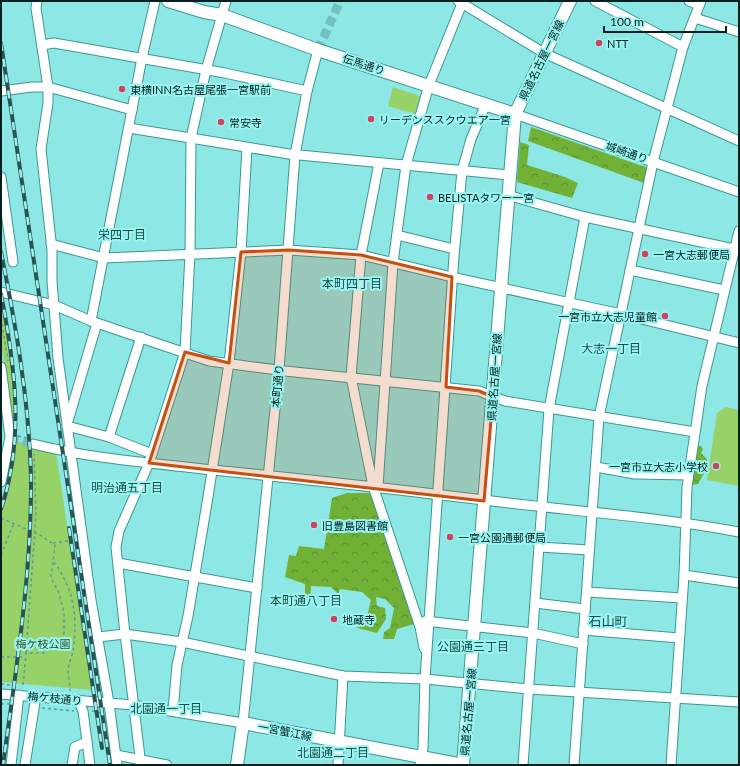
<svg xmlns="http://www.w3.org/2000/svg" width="740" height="766" viewBox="0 0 740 766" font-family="Lato,'Noto Sans JP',sans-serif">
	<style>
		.green { fill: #96d267 }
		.forest { fill: url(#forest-crowns) }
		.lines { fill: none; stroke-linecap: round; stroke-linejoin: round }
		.minor-tunnel { stroke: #71c0bd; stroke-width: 9; stroke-dasharray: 9 4.5; stroke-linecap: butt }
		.minor-casing { stroke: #399795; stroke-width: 11 }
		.major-casing { stroke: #399795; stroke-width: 14 }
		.path { stroke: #589c9a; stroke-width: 1.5; stroke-dasharray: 3 3; stroke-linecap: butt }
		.minor { stroke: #fff; stroke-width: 9 }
		.major { stroke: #fff; stroke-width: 12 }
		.rail-casing { stroke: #285554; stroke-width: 4 }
		.rail { stroke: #9af5f2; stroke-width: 2.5; stroke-dasharray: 8; stroke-linecap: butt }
		.marked { fill: #c6500f; fill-opacity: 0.2; stroke: #c6500f; stroke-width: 3; stroke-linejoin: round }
		.poi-dot { fill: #d1415e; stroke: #9af5f2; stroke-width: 1.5 }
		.labels { text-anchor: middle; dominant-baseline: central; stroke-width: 4; stroke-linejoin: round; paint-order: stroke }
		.poi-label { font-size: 11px; fill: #03201f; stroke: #9af5f2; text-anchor: start }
		.street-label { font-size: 11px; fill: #03201f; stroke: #9af5f2 }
		.park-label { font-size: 11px; fill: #375123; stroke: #9af5f2 }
		.neighbourhood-label { font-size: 12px; fill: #194b4a; stroke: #9af5f2 }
		.quarter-label { font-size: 13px; fill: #194b4a; stroke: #9af5f2 }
	</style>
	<defs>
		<pattern id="forest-crowns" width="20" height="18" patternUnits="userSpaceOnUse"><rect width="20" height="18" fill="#70b136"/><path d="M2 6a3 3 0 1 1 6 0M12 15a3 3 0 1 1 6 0" fill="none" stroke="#5a902d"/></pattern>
	</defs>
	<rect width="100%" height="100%" fill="#8de8e5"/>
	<g class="green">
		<path d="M393,87L420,96L415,114L388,106Z"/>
		<path d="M1,305L7,332L15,390V420L12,422L1,340Z"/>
		<path d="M726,407L739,410V486L707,480L717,413Z"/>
		<path d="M13,440L56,452L92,690L1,682V500L6,484Z"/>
	</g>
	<g class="forest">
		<path d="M531,127L648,168L644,183L528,141Z"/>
		<path d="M520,142L529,145L527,165L565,177L578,183L572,198L517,182Z"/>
		<path d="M698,446H701L703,449L701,453L707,459V468L698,484L692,485Z"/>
		<path d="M347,493H371L414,624L397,629L394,639H383L384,632L390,628L394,608L385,599L376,597L377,606L385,608L386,619L377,633L357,628L358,620L366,621L371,600L362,592L340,589L338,594L331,587L311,586L310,599L305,597V584L285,577L289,555L296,556L299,546L324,549L332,498Z"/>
	</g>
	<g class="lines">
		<g class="minor-tunnel">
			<path d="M318,50L340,1"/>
			<path d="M10,437L33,444"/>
		</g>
		<g class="minor-casing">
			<g id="minor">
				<path d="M37,1L36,8L48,87V103L41,149L52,250V281L58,358L91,600L109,703L117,765"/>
				<path d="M458,1L544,53L739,141"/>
				<path d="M595,1L683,47"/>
				<path d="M689,1L699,5"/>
				<path d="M695,18L739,32"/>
				<path d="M42,45L54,43L225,73L307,91"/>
				<path d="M1,91L32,87H48L132,110"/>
				<path d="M515,114L739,192"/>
				<path d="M129,128L289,154L509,175"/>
				<path d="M379,163L361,255L351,377L373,486L420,627L424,648"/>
				<path d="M1,177L13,262"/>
				<path d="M507,195L585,217L734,249"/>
				<path d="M397,235L454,249"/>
				<path d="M51,244L104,258L289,250L361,255L452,277L621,314L739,343"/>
				<path d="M630,270L724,290"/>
				<path d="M1,292L54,305L91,321L209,361L285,371L479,391L505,401L695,432"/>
				<path d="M91,321L142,58L155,1"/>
				<path d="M1,367L10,437L1,482"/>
				<path d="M68,421L97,323"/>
				<path d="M67,426L109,437L152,454"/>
				<path d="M109,437L141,337"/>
				<path d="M33,444C92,459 153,463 213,470C304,479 394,489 484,500C569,511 654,516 739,532"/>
				<path d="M596,467L635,474L688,475"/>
				<path d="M378,487L393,263L406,165L429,85L463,1"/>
				<path d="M539,547L589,550"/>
				<path d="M118,563L257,588"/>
				<path d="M684,575L739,583"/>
				<path d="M587,592L682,598"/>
				<path d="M535,603L585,609"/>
				<path d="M425,621L533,633L583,644"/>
				<path d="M583,630L679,638"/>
				<path d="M98,637L125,634L182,642L343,676L425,679L529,689L739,702"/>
				<path d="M1,694L133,705L243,723L279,370L295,155L307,91L318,50"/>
				<path d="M78,700L83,711L90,765"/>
				<path d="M173,711L177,665L188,616L208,497L229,363L241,252L247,148"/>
				<path d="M116,755L167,765"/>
				<path d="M11,765L19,695"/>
				<path d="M25,765L36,696"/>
				<path d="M72,765L75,747L87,742"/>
				<path d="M141,765L125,634L116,547L119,531L149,463L185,352L190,254L191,138L206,70L226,1"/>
				<path d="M338,765L343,676"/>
				<path d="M420,765L423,748L425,679L454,256L462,171L471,139L486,104"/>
				<path d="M523,765L549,409L585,217"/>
				<path d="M574,765L599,417L653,162L683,47L701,1"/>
				<path d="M671,765L684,575L687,487L702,386L739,231"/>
			</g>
		</g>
		<g class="major-casing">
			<g id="major">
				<path d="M168,1L204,12L222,15L318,50L515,114"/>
				<path d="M237,765L243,723L463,765L515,114L570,1"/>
			</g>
		</g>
		<g class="path">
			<path d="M1,318L8,361"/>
			<path d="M18,436L26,438"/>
			<path d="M1,518L40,535L55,545L51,578L59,593L64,612V633L57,646L43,653H26L23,686"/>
			<path d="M53,543L75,540"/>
			<path d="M1,555L14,523"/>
			<path d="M54,562C74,589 78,617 73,651C72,657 69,663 68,669C68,676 70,684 70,691"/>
			<path d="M26,653L36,515L34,454"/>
			<path d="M1,657H25"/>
			<path d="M1,684L18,686"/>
			<path d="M1,704H9"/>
			<path d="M42,708L74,711"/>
			<path d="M92,711L102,713"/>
		</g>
		<use href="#minor" class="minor"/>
		<use href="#major" class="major"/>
		<g class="rail-casing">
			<g id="rail">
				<path d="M1,43L110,765"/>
				<path d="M1,252C16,326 29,401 31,476C32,573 16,669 3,765"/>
				<path d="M1,294C15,366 25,438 1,509"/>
				<path d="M69,528L102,748"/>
			</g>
		</g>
		<use href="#rail" class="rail"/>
	</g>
	<path class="marked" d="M289,250L361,255L452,277L446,387L479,391L493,397L484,501L149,463L185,352L229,363L241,252Z"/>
	<g class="poi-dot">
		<circle cx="599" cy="43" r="4"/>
		<circle cx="122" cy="89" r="4"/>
		<circle cx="371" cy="119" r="4"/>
		<circle cx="221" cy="122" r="4"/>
		<circle cx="430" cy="197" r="4"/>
		<circle cx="645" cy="254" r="4"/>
		<circle cx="665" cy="316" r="4"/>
		<circle cx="716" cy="466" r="4"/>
		<circle cx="314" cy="525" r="4"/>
		<circle cx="450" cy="537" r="4"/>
		<circle cx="334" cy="619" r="4"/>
	</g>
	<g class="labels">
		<g class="poi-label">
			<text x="607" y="43">NTT</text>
			<text x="130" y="89">東横INN名古屋尾張一宮駅前</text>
			<text x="379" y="119">リーデンススクウエア一宮</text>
			<text x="229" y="122">常安寺</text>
			<text x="438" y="197">BELISTAタワー一宮</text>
			<text x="653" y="254">一宮大志郵便局</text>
			<text x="657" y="316" text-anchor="end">一宮市立大志児童館</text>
			<text x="708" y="466" text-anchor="end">一宮市立大志小学校</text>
			<text x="322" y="525">旧豊島図書館</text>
			<text x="458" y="537">一宮公園通郵便局</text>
			<text x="342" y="619">地蔵寺</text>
		</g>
		<g class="street-label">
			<text transform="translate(541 60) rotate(-64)">県道名古屋一宮線</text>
			<text transform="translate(364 64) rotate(18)">伝馬通り</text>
			<text transform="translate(627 152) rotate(19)">城崎通り</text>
			<text transform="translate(494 377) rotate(-86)">県道名古屋一宮線</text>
			<text transform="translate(277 386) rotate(-85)">本町通り</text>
			<text transform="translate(55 698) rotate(5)">梅ケ枝通り</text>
			<text transform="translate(468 712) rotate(-85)">県道名古屋一宮線</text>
			<text transform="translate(285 731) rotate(11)">一宮蟹江線</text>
		</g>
		<g class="park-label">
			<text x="43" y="643">梅ケ枝公園</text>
		</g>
		<g class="neighbourhood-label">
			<text x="122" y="234">栄四丁目</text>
			<text x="352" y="283">本町四丁目</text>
			<text x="611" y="348">大志一丁目</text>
			<text x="127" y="487">明治通五丁目</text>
			<text x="306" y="600">本町通八丁目</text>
			<text x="473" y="646">公園通三丁目</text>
			<text x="166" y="708">北園通一丁目</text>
			<text x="333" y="752">北園通二丁目</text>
		</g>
		<g class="quarter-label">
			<text x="608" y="621">石山町</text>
		</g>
	</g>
	<rect width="740" height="766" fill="none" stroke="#03201f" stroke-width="4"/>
	<path d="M604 26v6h122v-6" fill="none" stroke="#03201f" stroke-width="2"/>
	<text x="610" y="26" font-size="12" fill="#03201f" stroke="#9af5f2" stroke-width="3" paint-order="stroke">100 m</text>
</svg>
